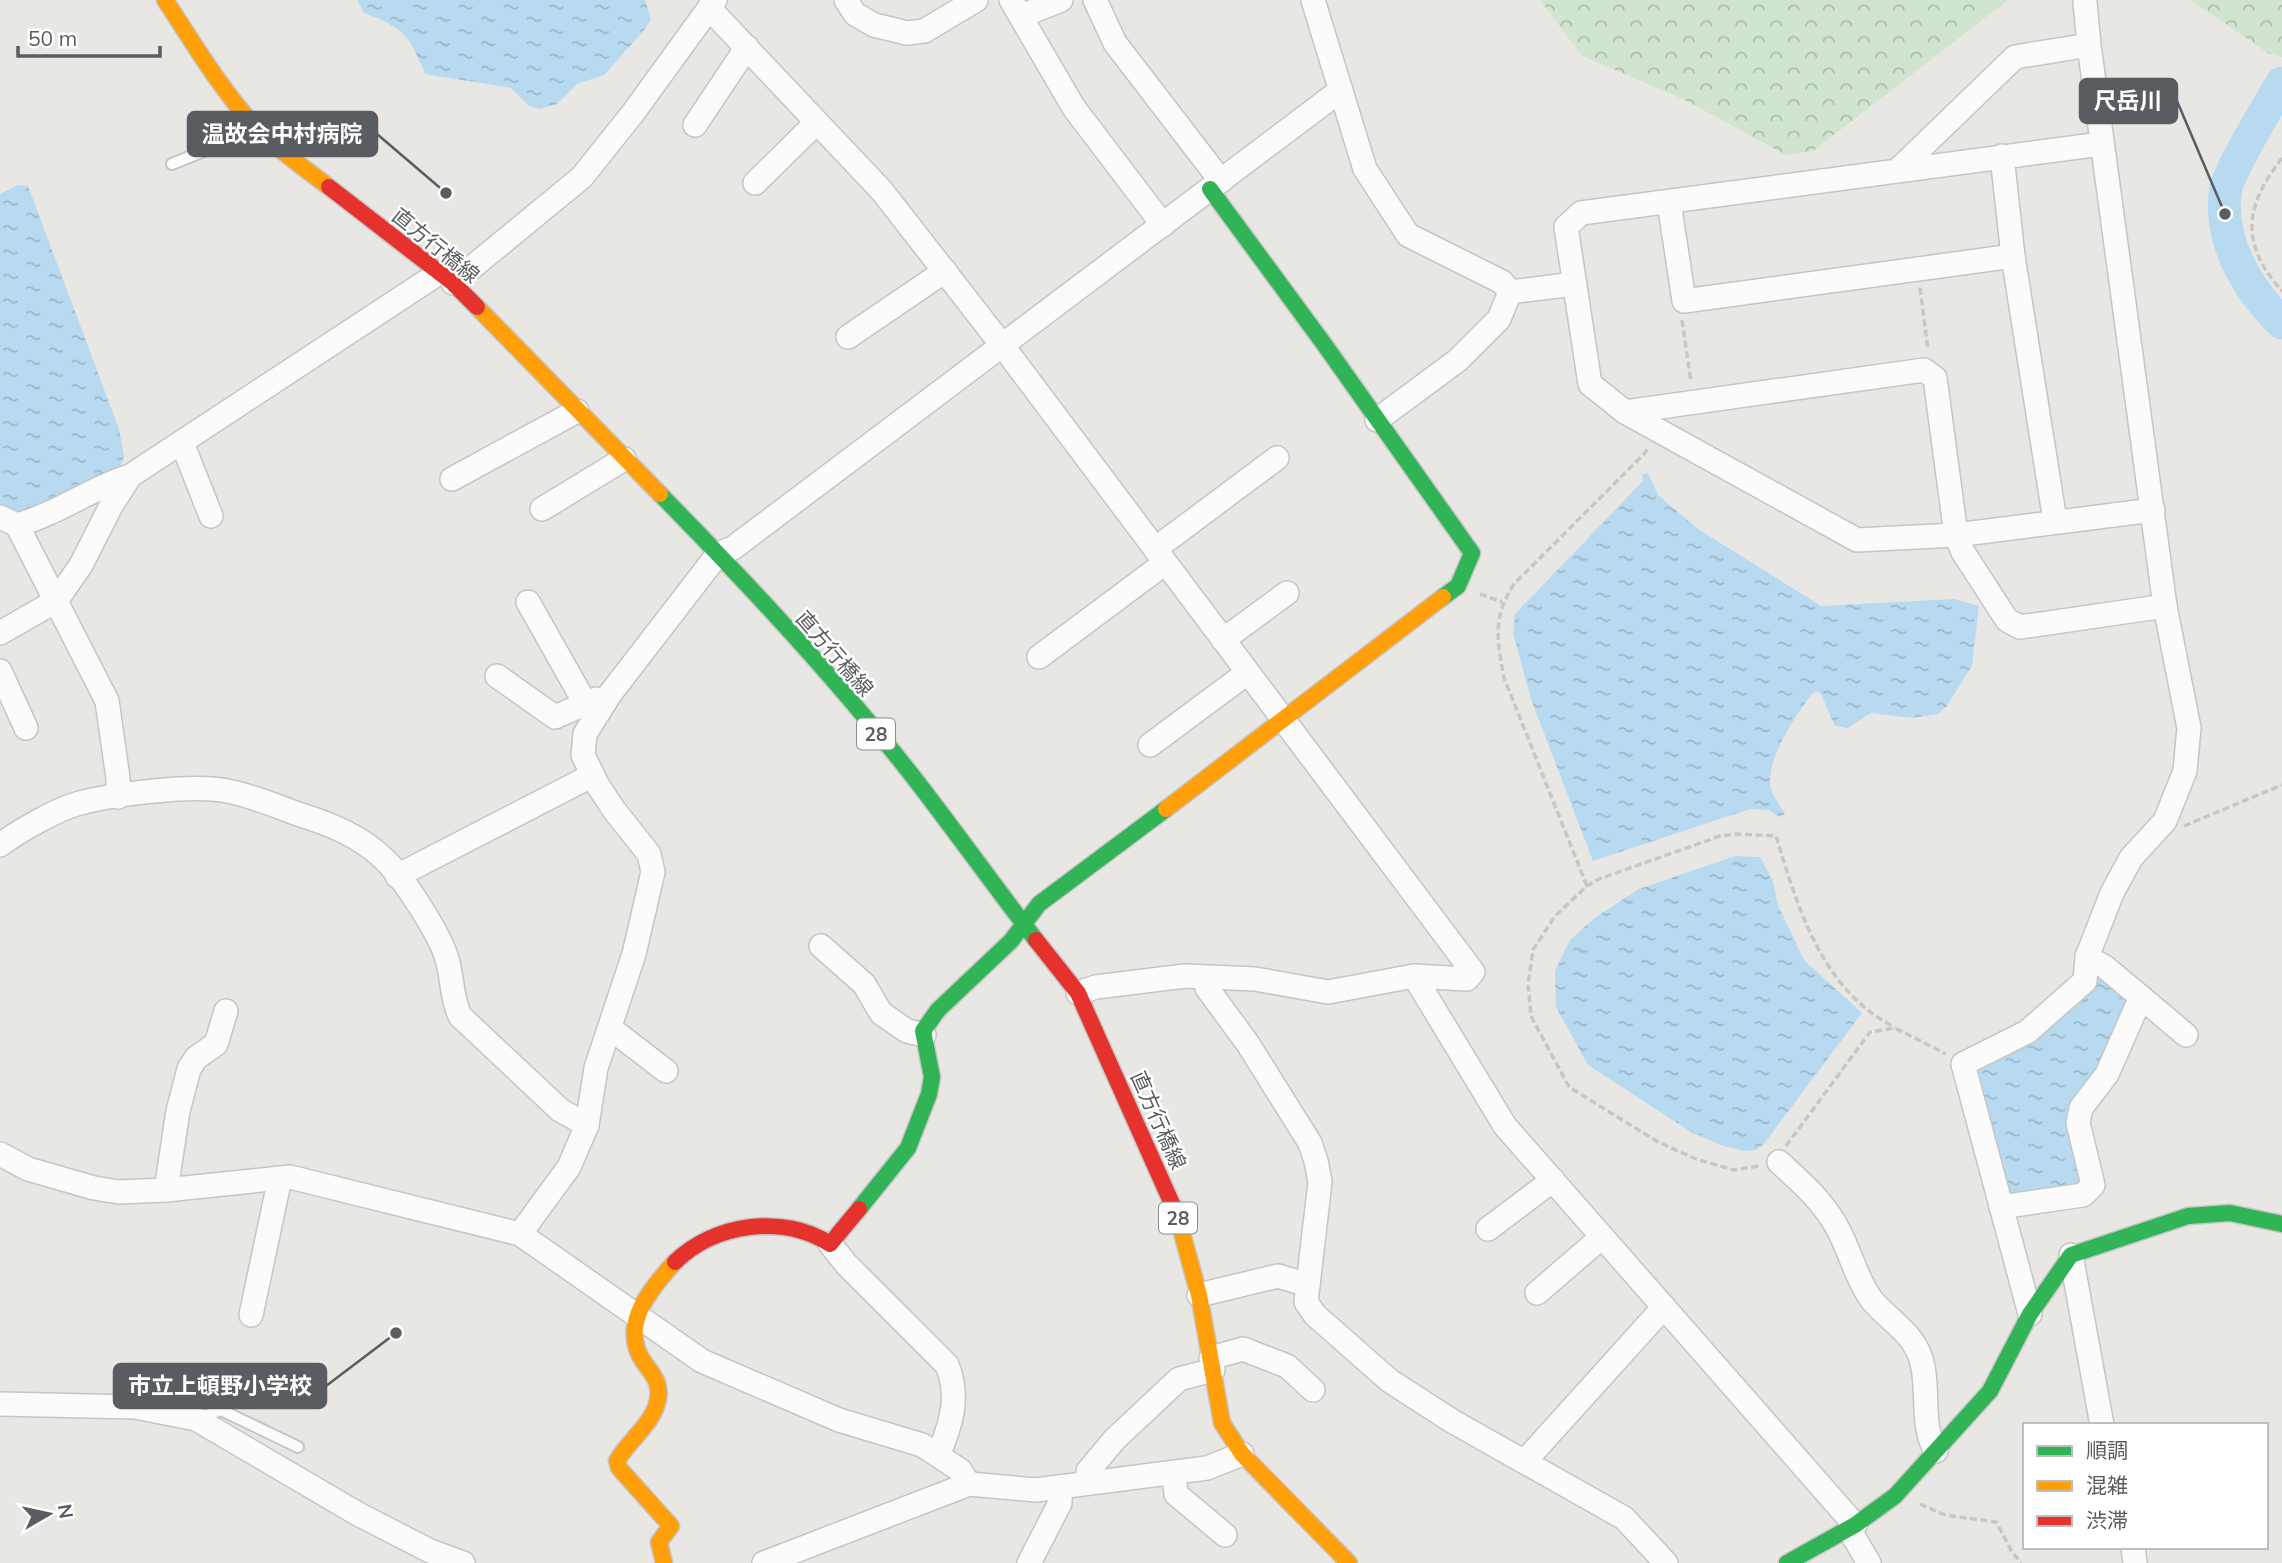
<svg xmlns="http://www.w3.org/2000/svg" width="2282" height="1563" viewBox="0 0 2282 1563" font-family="Mulish,'Noto Sans JP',sans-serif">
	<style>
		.forest { fill: url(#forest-crowns) }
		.water { fill: url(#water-ripples) }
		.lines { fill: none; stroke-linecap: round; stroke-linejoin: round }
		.river { stroke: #b8daf1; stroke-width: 33 }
		.lane-casing { stroke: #c5c5c5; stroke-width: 14 }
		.street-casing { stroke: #c5c5c5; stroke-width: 26 }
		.fast-casing { stroke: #c5c5c5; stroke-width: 19 }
		.slow-casing { stroke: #c5c5c5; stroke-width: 19 }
		.jam-casing { stroke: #c5c5c5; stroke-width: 19 }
		.path { stroke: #c4c9c6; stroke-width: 3.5; stroke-dasharray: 7 3.5; stroke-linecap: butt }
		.lane { stroke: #fcfbfb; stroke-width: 10 }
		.street { stroke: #fcfbfb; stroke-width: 23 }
		.fast { stroke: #30b455; stroke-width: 16 }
		.slow { stroke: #ff9f0a; stroke-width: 16 }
		.jam { stroke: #e5322d; stroke-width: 16 }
		.labels { text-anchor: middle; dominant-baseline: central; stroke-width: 5; stroke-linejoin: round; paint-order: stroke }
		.shield { fill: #fff; stroke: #8b8d90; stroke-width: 2 }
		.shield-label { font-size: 19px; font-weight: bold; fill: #595c60 }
		.street-label { font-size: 21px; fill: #595c60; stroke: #fff }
		.leader { fill: none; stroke: #595c60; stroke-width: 2.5 }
		.callout-dot { fill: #595c60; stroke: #fff; stroke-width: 2.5 }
		.callout { fill: #595c60; stroke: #595c60; stroke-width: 2.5 }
		.callout-label { font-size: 23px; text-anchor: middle; font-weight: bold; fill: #fff }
	</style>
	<defs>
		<pattern id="forest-crowns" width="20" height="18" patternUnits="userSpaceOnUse" patternTransform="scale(1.75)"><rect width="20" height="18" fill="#d1e4cf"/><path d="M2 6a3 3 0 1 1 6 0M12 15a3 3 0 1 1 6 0" fill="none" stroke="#adbcab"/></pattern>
		<pattern id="water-ripples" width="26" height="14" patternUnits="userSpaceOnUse" patternTransform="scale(1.75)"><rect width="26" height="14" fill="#b8daf1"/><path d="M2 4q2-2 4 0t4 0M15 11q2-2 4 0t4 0" fill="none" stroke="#99b4c7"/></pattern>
	</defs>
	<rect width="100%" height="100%" fill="#e8e7e3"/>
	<g class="forest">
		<path d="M1540,0H2008L1813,151L1786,155L1685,100L1582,56Z"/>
		<path d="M2191,0H2282V57L2268,53Z"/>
	</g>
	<g class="water">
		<path d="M357,0H645L651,19L645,29L604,75L577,84L557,104L539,109L529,106L511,88L425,74C409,35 404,28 364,13Z"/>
		<path d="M18,185L28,186L119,429L124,457L120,467L16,516L0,508V194Z"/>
		<path d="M1648,473L1658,495L1698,529L1821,606L1954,599L1979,606L1972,666L1946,707L1938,714L1912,718L1871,713L1848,728L1835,726L1821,694L1817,691L1812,694C1796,714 1764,762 1771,789C1773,797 1781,806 1785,814L1779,817L1769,810L1750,809L1593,861L1531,699L1513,633L1515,614L1643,481L1642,474Z"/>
		<path d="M1735,856L1760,857L1773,881L1778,905L1804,960L1862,1013L1763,1145L1756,1150L1745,1151L1723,1146L1691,1132L1588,1065L1556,1007L1555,971L1570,940L1596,917L1639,889Z"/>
		<path d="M2099,976L2128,999L2100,1076L2074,1103L2086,1183L2007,1200L1972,1078L1980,1063L2033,1036L2065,1016Z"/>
	</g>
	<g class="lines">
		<path class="river" d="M2282,83C2265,111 2248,139 2234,168C2231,175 2227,182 2226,188C2217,239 2247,289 2282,323"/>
		<g class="lane-casing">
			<g id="lane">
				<path d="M172,164L253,131"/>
				<path d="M199,1418L221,1410L298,1447"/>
			</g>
		</g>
		<g class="street-casing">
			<g id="street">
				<path d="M846,0L855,14L874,25L907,33L924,31L976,0"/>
				<path d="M1011,0L1074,108L1163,225"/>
				<path d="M1095,0L1115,43L1221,181"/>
				<path d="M1313,0L1365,169L1408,235L1502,282L1510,292"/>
				<path d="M2085,2L2089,45"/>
				<path d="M709,8L882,191L1002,345L1473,972L1467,979L1414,976L1328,992L1255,979L1185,976L1096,987L1078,993"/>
				<path d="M1021,16L1061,0"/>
				<path d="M695,125L747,47"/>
				<path d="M2101,144L1581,213L1566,227L1590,384L1625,412L1857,540L1956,535L2153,510"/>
				<path d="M2002,156L2013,256"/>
				<path d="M1898,170L2015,57L2089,45L2165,606L2189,728L2185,771L2165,821L2131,858L2112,893L2087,957L2085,981L2027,1032L1963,1064L2030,1314"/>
				<path d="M755,183L817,122"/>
				<path d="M1669,202L1684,301L2013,256L2055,521"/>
				<path d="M453,283L582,177L633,113L715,0"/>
				<path d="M1510,292L1574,284"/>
				<path d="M848,337L945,271"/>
				<path d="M1625,412L1924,370L1935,378L1956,535L1963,552L2007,620L2020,627L2165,606"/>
				<path d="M1377,420L1458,360L1499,319L1510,292"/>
				<path d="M182,443L211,516"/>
				<path d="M452,479L577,411"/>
				<path d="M542,509L624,459"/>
				<path d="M0,517L17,525L107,701L118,778V797"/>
				<path d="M17,525C57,514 91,488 130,476"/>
				<path d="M1155,549L1277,458"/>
				<path d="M528,602L585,703"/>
				<path d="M0,633L56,601L81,565L111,506L130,476L439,273"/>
				<path d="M1223,640L1287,593"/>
				<path d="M1039,657L1165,563"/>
				<path d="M0,671L26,728"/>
				<path d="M497,676L555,717L596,699L605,702"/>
				<path d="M1150,745L1247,673"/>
				<path d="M0,845C19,831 57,809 80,803C115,794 198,783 232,792C255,797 276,806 298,814C330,824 361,836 386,861C404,879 440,934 447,959C453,979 451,997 460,1016L560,1110L587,1125"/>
				<path d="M397,876L593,775"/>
				<path d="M821,946L864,984L881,1013L907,1031L924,1035"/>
				<path d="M2087,957L2105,967L2186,1035"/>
				<path d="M1414,976L1505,1126L1855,1525"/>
				<path d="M1204,977L1207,988L1248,1044L1310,1143L1316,1161L1320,1182L1306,1302L1315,1315L1390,1381L1452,1421L1624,1518L1666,1563"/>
				<path d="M610,1028L666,1071"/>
				<path d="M0,1154L28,1169L94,1188L119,1192L166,1190L290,1177L520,1234L702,1361L839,1420L922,1445L960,1470L969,1484"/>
				<path d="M1779,1162C1802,1183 1824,1202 1839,1231C1850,1252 1857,1280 1871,1299C1887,1319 1911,1331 1920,1356C1931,1386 1919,1424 1936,1451"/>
				<path d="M166,1190L178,1111L189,1069L196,1058L216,1044L226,1011"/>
				<path d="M2001,1207L2083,1195L2093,1185L2078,1123L2081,1108L2107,1074L2141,997"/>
				<path d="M1488,1229L1553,1180"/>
				<path d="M520,1234L569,1167L587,1125L596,1068L634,954L653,872L649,854L614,810L597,784L583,755L585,734L610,694L718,554L733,548L1341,90"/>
				<path d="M830,1244L847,1265L947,1365C960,1396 951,1426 938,1455"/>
				<path d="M2071,1255L2102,1425"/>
				<path d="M1537,1293L1602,1237"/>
				<path d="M1199,1295L1278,1276L1308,1285"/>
				<path d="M251,1315L280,1178"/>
				<path d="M1211,1358L1243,1349L1287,1366L1313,1390"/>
				<path d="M0,1404L135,1407L196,1419L358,1514L430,1551L463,1563"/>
				<path d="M1525,1461L1664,1307"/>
				<path d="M1174,1472L1176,1494L1225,1535"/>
				<path d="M1090,1483L1088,1471L1115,1439L1179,1379L1213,1370"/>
				<path d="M1849,1529L1869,1563"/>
				<path d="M2133,1547L2135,1563"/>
				<path d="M764,1563L969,1484L1036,1490L1207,1468L1242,1454"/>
				<path d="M1029,1563L1060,1503V1487"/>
			</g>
		</g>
		<g class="fast-casing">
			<g id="fast">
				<path d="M1210,189L1324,344L1472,553L1458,586L1443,597"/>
				<path d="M660,494C750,586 839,681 918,783C958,835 996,888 1036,940"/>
				<path d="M859,1209L908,1148L929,1094L932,1077L923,1031L938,1010L1011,941L1039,904L1166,809"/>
				<path d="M1787,1563L1855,1525L1895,1496L1990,1391L2030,1314L2071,1255L2188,1216L2230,1213L2282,1224"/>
			</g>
		</g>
		<g class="slow-casing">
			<g id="slow">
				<path d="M165,0C193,42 219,87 253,124C275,148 303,167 329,187"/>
				<path d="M477,307L660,494"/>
				<path d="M1166,809L1443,597"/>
				<path d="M1177,1215L1199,1295L1222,1423L1242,1454L1349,1563"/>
				<path d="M664,1563L659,1542L671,1526L619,1468L617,1461C629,1440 654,1423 658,1399C661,1382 652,1374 643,1361C619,1325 651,1288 675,1262"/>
			</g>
		</g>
		<g class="jam-casing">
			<g id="jam">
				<path d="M329,187L453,283L477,307"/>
				<path d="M1036,940L1078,993L1177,1215"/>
				<path d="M675,1262C715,1223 783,1214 830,1244L859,1209"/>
			</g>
		</g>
		<g class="path">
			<path d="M2282,158C2244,207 2240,244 2282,291"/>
			<path d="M1920,288L1928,350"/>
			<path d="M1682,320L1691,382"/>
			<path d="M1480,594L1502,602"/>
			<path d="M2184,826L2282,785"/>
			<path d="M1587,886L1504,678C1497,639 1492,619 1514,584L1645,453L1648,447"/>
			<path d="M1786,1146L1870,1032L1895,1028L1946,1054"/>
			<path d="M1758,1166L1734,1170L1696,1159L1658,1142L1569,1087L1531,1016L1528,984L1533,950L1555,916L1587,886L1599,879L1720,836L1736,834L1776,836C1795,898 1815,968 1868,1010C1876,1017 1886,1022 1895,1028"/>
			<path d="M1920,1504L1945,1515L1996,1522L2012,1552L2021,1563"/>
		</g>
		<use href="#lane" class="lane"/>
		<use href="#street" class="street"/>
		<use href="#fast" class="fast"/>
		<use href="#slow" class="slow"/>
		<use href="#jam" class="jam"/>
	</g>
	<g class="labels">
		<g class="shield">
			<rect x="857" y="718.5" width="38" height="31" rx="5"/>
			<rect x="1159" y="1202.5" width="38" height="31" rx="5"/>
		</g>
		<g class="shield-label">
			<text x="876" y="734">28</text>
			<text x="1178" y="1218">28</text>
		</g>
		<g class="street-label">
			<text transform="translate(436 245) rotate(39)">直方行橋線</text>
			<text transform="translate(835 653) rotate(49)">直方行橋線</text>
			<text transform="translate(1159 1120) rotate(66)">直方行橋線</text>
		</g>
	</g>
	<path class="leader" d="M2225 214L2177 101M446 193L377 134M396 1333L326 1386"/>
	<g class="callout-dot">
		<circle cx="2225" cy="214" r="7"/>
		<circle cx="446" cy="193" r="7"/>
		<circle cx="396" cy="1333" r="7"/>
	</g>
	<g class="callout">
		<rect x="2080" y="79" width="97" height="44" rx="7"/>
		<rect x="188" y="112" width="189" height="44" rx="7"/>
		<rect x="114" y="1364" width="212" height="44" rx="7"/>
	</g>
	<g class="callout-label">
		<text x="2128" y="109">尺岳川</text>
		<text x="282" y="142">温故会中村病院</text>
		<text x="220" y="1394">市立上頓野小学校</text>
	</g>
	<rect x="2023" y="1423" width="245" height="126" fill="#ffffff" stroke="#bdbebf" stroke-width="2"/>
	<rect x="2037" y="1446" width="35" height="10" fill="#30b455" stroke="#bdbebf" stroke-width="2"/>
	<text x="2086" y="1458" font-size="21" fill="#595c60">順調</text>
	<rect x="2037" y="1481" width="35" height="10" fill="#ff9f0a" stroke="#bdbebf" stroke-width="2"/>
	<text x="2086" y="1493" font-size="21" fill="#595c60">混雑</text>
	<rect x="2037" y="1516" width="35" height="10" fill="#e5322d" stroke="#bdbebf" stroke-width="2"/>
	<text x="2086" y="1528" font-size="21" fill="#595c60">渋滞</text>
	<g transform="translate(49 1514) rotate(81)" stroke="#ffffff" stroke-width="5" paint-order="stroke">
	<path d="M0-5L12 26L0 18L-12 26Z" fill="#595c60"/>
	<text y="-10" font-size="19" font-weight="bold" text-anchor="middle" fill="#595c60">N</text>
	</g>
	<path d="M18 46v10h142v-10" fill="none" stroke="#595c60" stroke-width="3.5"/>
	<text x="28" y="46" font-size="21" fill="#595c60" stroke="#ffffff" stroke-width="5" paint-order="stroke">50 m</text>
</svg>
